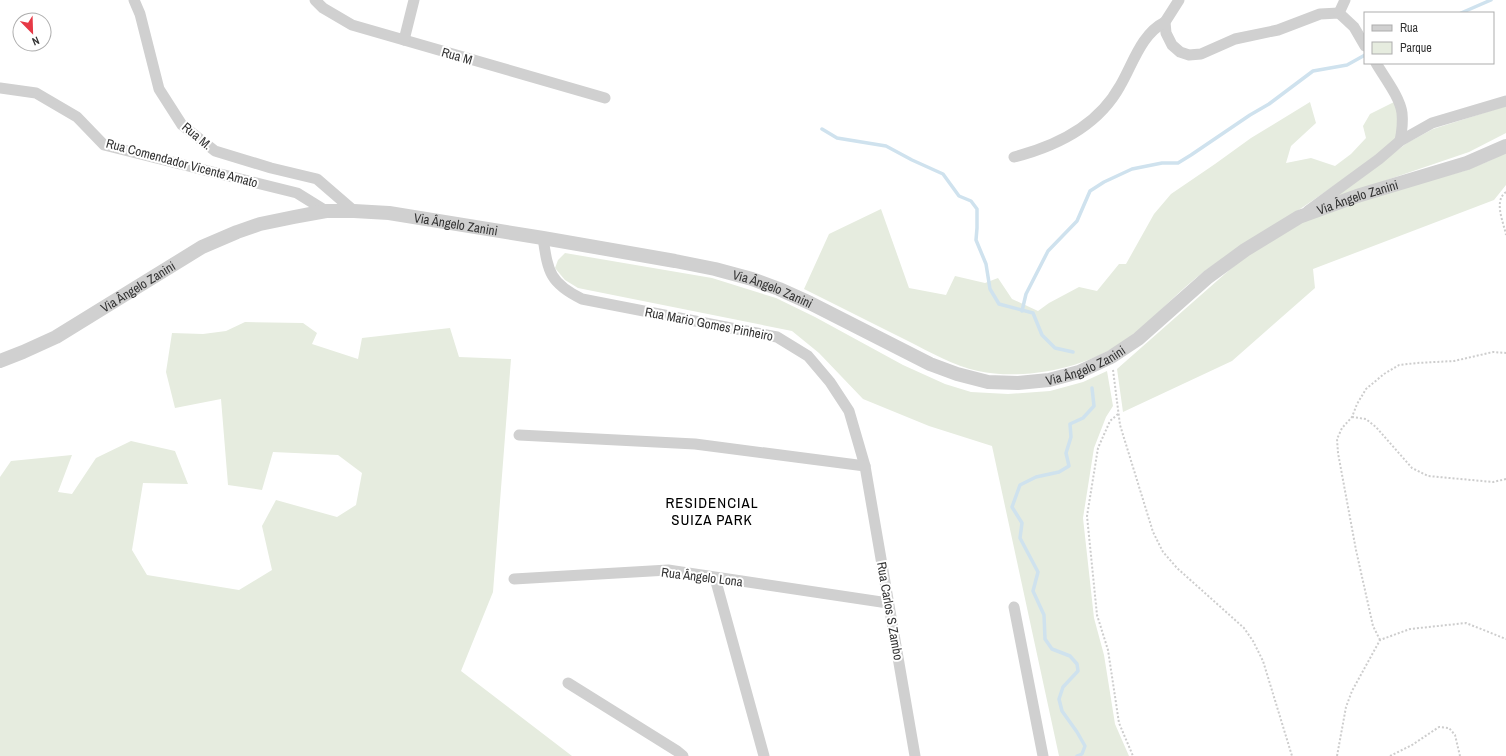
<svg xmlns="http://www.w3.org/2000/svg" width="1506" height="756" viewBox="0 0 1506 756" font-family="'Archivo Narrow',sans-serif">
	<style>
		.green { fill: #e6ecdf }
		.lines { fill: none; stroke-linecap: round; stroke-linejoin: round }
		.stream { stroke: #cfe2ee; stroke-width: 3.5 }
		.path { stroke: #cdcdcd; stroke-width: 2; stroke-dasharray: 2 2; stroke-linecap: butt }
		.minor { stroke: #d0d0d0; stroke-width: 11 }
		.tertiary { stroke: #d0d0d0; stroke-width: 14 }
		.labels { text-anchor: middle; dominant-baseline: central; stroke-width: 4; stroke-linejoin: round; paint-order: stroke }
		.street-label { font-size: 13px; fill: #333; stroke: #fff }
		.quarter-label { font-size: 15px; letter-spacing: 1px; fill: #000; stroke: #fff }
	</style>
	<rect width="100%" height="100%" fill="#fff"/>
	<g class="green">
		<path d="M1310,102L1316,123L1291,146L1286,163L1311,158L1335,166L1351,154L1366,138L1363,126L1370,114L1394,102L1399,117L1396,139C1356,172 1311,202 1267,231C1247,244 1226,256 1206,270C1178,291 1154,319 1126,340C1087,368 1025,381 978,371C954,366 930,352 908,341C873,324 839,306 804,289L829,234L881,209L909,288L946,295L955,276L985,283L998,278L1012,299L1038,311L1049,303L1079,287L1097,291L1119,264H1126L1154,214L1171,194L1215,164L1251,138Z"/>
		<path d="M1506,106V133L1469,152L1334,198L1407,143L1433,129Z"/>
		<path d="M1506,152V185L1494,200L1313,269L1315,288L1232,361L1123,412L1117,369L1243,258L1301,222L1359,200L1464,171L1489,161Z"/>
		<path d="M565,253L712,278L776,298L815,317L903,365L945,384L971,392L1008,394L1050,391L1083,382L1107,371L1113,406L1106,417L1094,448L1083,518L1094,618L1104,655L1115,724L1129,756H1059L992,446L929,426L863,399L819,353L792,331L578,288L565,280L555,268L558,260Z"/>
		<path d="M245,322L303,323L317,333L312,344L358,359L362,338L450,328L459,357L511,359L493,592L461,671L572,756H0V477L11,461L72,455L58,492L72,494L96,458L131,441L175,451L188,484L143,483L132,550L147,575L239,590L272,570L262,526L276,500L337,517L356,505L362,473L338,455L273,452L262,490L228,485L221,399L175,408L166,372L172,333L203,334L226,331Z"/>
	</g>
	<g class="lines">
		<g class="stream">
			<path d="M1461,13L1491,0"/>
			<path d="M822,129L837,138L886,146L912,160L943,174L959,196L971,201L977,209V228L976,240L986,264L990,289L999,304L1033,313L1042,335L1055,348L1073,352"/>
			<path d="M1022,311L1026,294L1048,251L1077,221L1090,191L1104,182L1132,169L1162,163H1178L1191,155L1250,115L1269,104L1313,71L1347,65L1365,55"/>
			<path d="M1077,756L1082,754L1085,746L1077,732L1062,711L1059,699L1063,687L1078,671L1077,664L1070,656L1052,649L1045,639L1044,615L1033,591L1038,572L1020,538L1022,523L1012,507L1020,485L1036,477L1059,472L1069,466L1066,453L1071,437L1070,424L1083,418L1094,406L1092,388"/>
		</g>
		<g class="path">
			<path d="M1506,192C1493,201 1504,223 1506,235"/>
			<path d="M1113,370L1120,425L1153,532L1163,552L1177,568L1244,628L1253,641L1263,661L1292,756"/>
			<path d="M1118,414L1110,421L1098,448L1087,516L1097,615L1108,650L1119,723L1133,756"/>
			<path d="M1352,417L1366,419L1376,427L1412,468L1428,476L1493,482L1506,479"/>
			<path d="M1380,640L1373,626L1356,550L1338,453L1337,439L1342,428L1352,417L1357,404L1366,389L1384,374L1399,365L1417,363L1454,361L1493,352L1506,353"/>
			<path d="M1337,756L1346,707L1352,691L1380,640L1410,629L1466,623L1506,639"/>
			<path d="M1390,756L1412,745L1439,727L1449,728L1455,735L1460,756"/>
		</g>
		<g class="minor">
			<path d="M134,0L140,14L159,89L182,125L215,151L271,168L317,179L354,211"/>
			<path d="M315,0L323,8L352,25L605,98"/>
			<path d="M1179,0L1165,22L1166,33L1172,45L1180,52L1189,55L1201,54L1235,39L1278,30L1320,14L1339,13L1354,27L1365,46"/>
			<path d="M1339,13L1345,0"/>
			<path d="M404,40L414,0"/>
			<path d="M1376,63C1384,77 1400,97 1402,113C1403,122 1402,131 1400,141"/>
			<path d="M0,88L36,93L77,117L104,145L297,193L326,211"/>
			<path d="M1014,157C1057,146 1098,126 1120,86C1133,64 1141,34 1165,22"/>
			<path d="M1308,211L1379,159L1400,141L1432,123L1506,101"/>
			<path d="M543,238C548,271 549,283 582,299L777,337L808,356L830,382L849,411L865,466L915,756"/>
			<path d="M519,435L695,444L865,466"/>
			<path d="M715,578L764,756"/>
			<path d="M514,579L668,570L888,603"/>
			<path d="M1014,607L1043,756"/>
			<path d="M568,683L677,751L683,756"/>
		</g>
		<path class="tertiary" id="s1" d="M0,361L23,352L56,337L202,247L237,232L260,224L294,217L326,211H354L389,213L543,238L675,261L715,269L752,279L779,289L810,303L930,364L957,374L988,382L1018,383L1049,380L1079,372L1111,357L1138,339L1208,277L1245,250L1299,217L1357,196L1467,163L1506,146"/>
	</g>
	<g class="labels">
		<g class="street-label">
			<text transform="translate(457 56) rotate(16)">Rua M</text>
			<text transform="translate(197 136) rotate(40)">Rua M.</text>
			<text transform="translate(182 163) rotate(15)">Rua Comendador Vicente Amato</text>
			<text stroke="none"><textPath href="#s1" startOffset="1477">Via Ângelo Zanini</textPath></text>
			<text stroke="none"><textPath href="#s1" startOffset="493">Via Ângelo Zanini</textPath></text>
			<text stroke="none"><textPath href="#s1" startOffset="157">Via Ângelo Zanini</textPath></text>
			<text stroke="none"><textPath href="#s1" startOffset="817">Via Ângelo Zanini</textPath></text>
			<text transform="translate(709 324) rotate(11)">Rua Mario Gomes Pinheiro</text>
			<text stroke="none"><textPath href="#s1" startOffset="1153">Via Ângelo Zanini</textPath></text>
			<text transform="translate(702 577) rotate(7)">Rua Ângelo Lona</text>
			<text transform="translate(890 611) rotate(80)">Rua Carlos S Zambo</text>
		</g>
		<g class="quarter-label">
			<text x="712" y="502">RESIDENCIAL<tspan x="712" dy="17">SUIZA PARK</tspan></text>
		</g>
	</g>
	<rect x="1364" y="12" width="130" height="52" fill="#ffffff" stroke="#adadad"/>
	<rect x="1372" y="25" width="20" height="6" fill="#d0d0d0" stroke="#adadad"/>
	<text x="1400" y="32" font-size="12" fill="#333333">Rua</text>
	<rect x="1372" y="42" width="20" height="12" fill="#e6ecdf" stroke="#adadad"/>
	<text x="1400" y="52" font-size="12" fill="#333333">Parque</text>
	<g transform="translate(32 32) rotate(157)"><circle r="19" fill="#ffffff" stroke="#adadad"/>
	<path d="M0-3L7 15L0 10L-7 15Z" fill="#e63946"/>
	<text y="-6" font-size="11" font-weight="bold" text-anchor="middle" fill="#333333">N</text>
	</g>
</svg>
